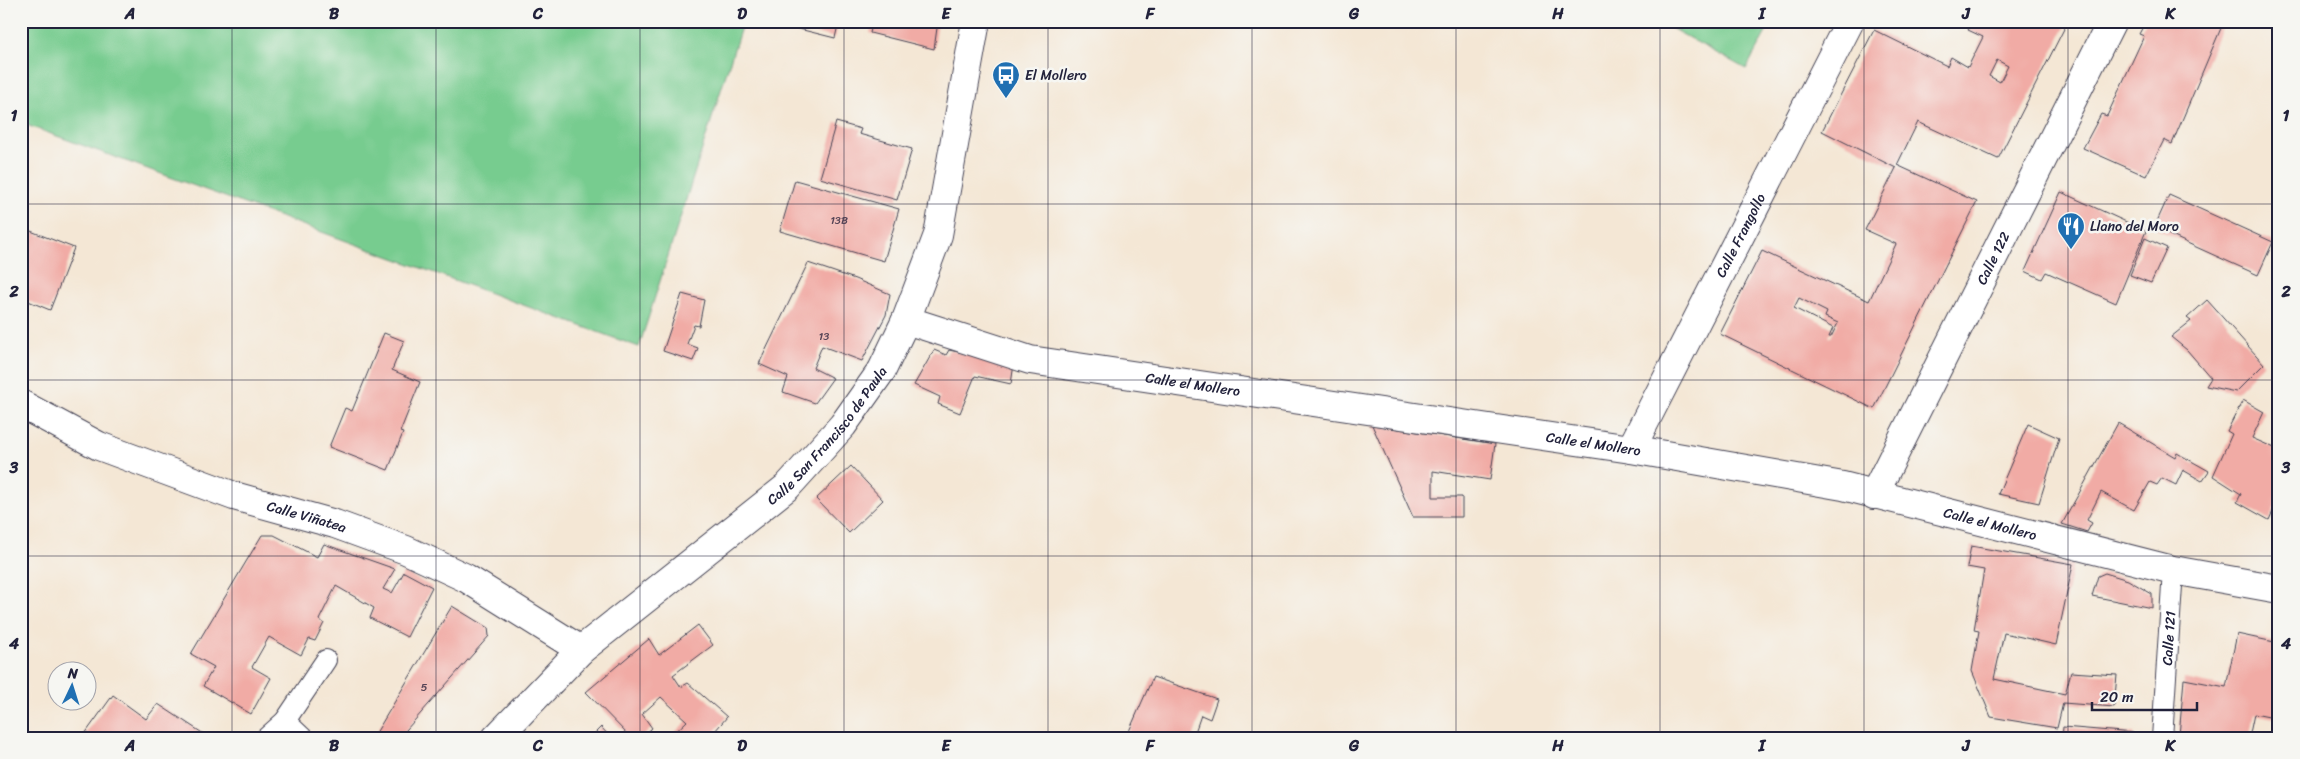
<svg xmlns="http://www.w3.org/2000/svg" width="2300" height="759" viewBox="0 0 2300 759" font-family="Sriracha,sans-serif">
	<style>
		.green { fill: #77cc8f; stroke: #4c7765 }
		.building { fill: #f1aba5; fill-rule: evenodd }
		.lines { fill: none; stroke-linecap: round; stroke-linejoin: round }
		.service-casing { stroke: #424052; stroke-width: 22 }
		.minor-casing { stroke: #424052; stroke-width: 30 }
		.secondary-casing { stroke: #424052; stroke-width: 30 }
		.service { stroke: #fff; stroke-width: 20 }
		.minor { stroke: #fff; stroke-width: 28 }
		.secondary { stroke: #fff; stroke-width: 28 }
		.grid { fill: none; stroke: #22223b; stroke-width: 1; stroke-opacity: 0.55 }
		.labels { text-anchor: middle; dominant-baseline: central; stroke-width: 5; stroke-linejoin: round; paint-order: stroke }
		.number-label { font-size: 11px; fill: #564456 }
		.poi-label { font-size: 14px; fill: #22223b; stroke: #f6f6f2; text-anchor: start }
		.street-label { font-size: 14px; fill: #22223b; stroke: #f6f6f2 }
		.neatline { fill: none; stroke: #22223b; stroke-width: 2 }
		.grid-label { font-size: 16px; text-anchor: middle; font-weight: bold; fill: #22223b }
	</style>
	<rect width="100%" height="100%" fill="#f6f6f2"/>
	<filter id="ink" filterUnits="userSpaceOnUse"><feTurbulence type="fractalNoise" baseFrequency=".02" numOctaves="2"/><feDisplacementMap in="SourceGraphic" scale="10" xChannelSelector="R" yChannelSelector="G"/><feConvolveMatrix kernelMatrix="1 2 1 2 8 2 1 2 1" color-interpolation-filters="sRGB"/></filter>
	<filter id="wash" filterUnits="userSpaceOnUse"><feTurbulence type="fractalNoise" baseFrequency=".0096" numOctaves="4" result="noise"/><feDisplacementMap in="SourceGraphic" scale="20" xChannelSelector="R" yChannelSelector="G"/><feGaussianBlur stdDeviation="1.12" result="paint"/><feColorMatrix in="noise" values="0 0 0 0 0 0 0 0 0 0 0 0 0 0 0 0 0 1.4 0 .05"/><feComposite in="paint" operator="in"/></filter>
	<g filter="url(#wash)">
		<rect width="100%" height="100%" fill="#f4e7d5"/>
		<g class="green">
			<path d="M21,21H743L639,347L21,123Z"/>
			<path d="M1658,21H1772L1746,69Z"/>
		</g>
		<g id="blocks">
			<g class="building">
				<path d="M795,21H839L835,38L795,28Z"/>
				<path d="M873,21H938L934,49L870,33Z"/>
				<path d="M1973,21H2068L1998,159L1918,122L1897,165L1977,202L1874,409L1720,334L1762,251L1869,301L1896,244L1865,230L1896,168L1822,131L1874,30L1947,66L1951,57L1968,67L1983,37L1968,30ZM1997,60L2008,66L2000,82L1989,76ZM1799,298L1827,312L1825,317L1838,323L1831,337H1829L1833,328L1794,308Z"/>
				<path d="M2146,21H2224L2172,144L2164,140L2146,176L2083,148L2101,114L2107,116L2144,36L2139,34Z"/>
				<path d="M836,122L861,129L859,134L912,149L897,200L820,178Z"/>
				<path d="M795,180L899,209L884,261L780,231Z"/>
				<path d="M2061,192L2146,231L2116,303L2046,272L2042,279L2025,271Z"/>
				<path d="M2169,195L2273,242L2258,275L2154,228Z"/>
				<path d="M23,228L74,248L50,310L21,298V233Z"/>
				<path d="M2145,238L2167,248L2151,283L2130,275Z"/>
				<path d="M808,263L855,279L890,294L886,315L862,361L822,346L813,368L833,378L815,403L783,392L788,377L759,364Z"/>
				<path d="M682,294L704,300L699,326L694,325L687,344L698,348L693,361L663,351Z"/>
				<path d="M2207,300L2264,364L2236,392L2206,386L2211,378L2187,350L2171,337L2191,321L2187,318Z"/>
				<path d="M384,333L404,341L392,370L420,382L400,432L403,433L388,470L329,447L345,408L352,411Z"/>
				<path d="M934,350L946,355L949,350L1014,364L1011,384L975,376L960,413L938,404L940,397L914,385Z"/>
				<path d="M2243,400L2264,412L2252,438L2279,450V498L2269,520L2237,502L2241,494L2213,476L2232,434L2227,431Z"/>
				<path d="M2118,423L2175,457L2177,453L2209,471L2202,481L2183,470L2176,485L2162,478L2157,485L2150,482L2134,510L2101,492L2087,520L2092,523L2087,532L2062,524Z"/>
				<path d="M2028,424L2059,438L2039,503L1998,494Z"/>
				<path d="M1372,425L1495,444L1490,480L1433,471V497H1462V517H1413Z"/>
				<path d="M851,466L883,500L849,533L816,499Z"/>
				<path d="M262,535H274L317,557L324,544L395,569L383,589L392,593L404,572L432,587L407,637L370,618L374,608L336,586L319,620L324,623L315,641L309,639L301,655L269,637L252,667L271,678L251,714L203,686L214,667L191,654Z"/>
				<path d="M1971,546L2073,564L2056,645L2004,633L1994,679L2065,694L2071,672L2117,675L2114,707L2063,703L2057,728L1991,717L1972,671L1979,631L1974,630L1984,570L1967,567Z"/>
				<path d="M2105,573L2128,580L2152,594V608L2092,596L2098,576Z"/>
				<path d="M452,606L488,628L489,636L399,738H373Z"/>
				<path d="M698,625L713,645L673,675L681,687L688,683L727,717L709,738H669L687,721L661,697L642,714L652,728L641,738H631L586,692L649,639L659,655Z"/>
				<path d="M2237,634L2279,643V695L2274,718L2254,714L2249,738L2234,736L2233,738H2189L2179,736L2184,679L2226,687Z"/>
				<path d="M1153,677L1217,699L1210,719L1201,715L1193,738H1126Z"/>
				<path d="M113,695L146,719L158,704L210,738H82Z"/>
				<path d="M601,727L611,738H590Z"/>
				<path d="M2063,727L2134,733V738H2062Z"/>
			</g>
		</g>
	</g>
	<g filter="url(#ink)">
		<use href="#blocks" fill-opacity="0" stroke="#424052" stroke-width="1"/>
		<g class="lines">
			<g class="service-casing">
				<g id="service">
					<path d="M285,721L303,738"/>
					<path d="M266,738L285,721L326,660"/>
					<path id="s1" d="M2162,738L2173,570"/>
				</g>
			</g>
			<g class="minor-casing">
				<g id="minor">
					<path id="s2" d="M906,320L1030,360L1631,449L1843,486L2173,570L2279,589"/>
					<path id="s3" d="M21,404L99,446L234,496L335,524L406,550L466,578L581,650"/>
					<path id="s4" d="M1631,449L1850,21"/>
					<path id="s5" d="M1874,495L2112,21"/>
				</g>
			</g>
			<g class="secondary-casing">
				<g id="secondary">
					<path id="s6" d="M496,738L581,650L787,487L843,425L882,370L906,320L938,235L976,21"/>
				</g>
			</g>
			<use href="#service" class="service"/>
			<use href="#minor" class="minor"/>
			<use href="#secondary" class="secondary"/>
		</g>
	</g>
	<path class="grid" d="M232,21V738M436,21V738M640,21V738M844,21V738M1048,21V738M1252,21V738M1456,21V738M1660,21V738M1864,21V738M2068,21V738M21,204H2279M21,380H2279M21,556H2279"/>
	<defs>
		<g id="bus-pin" transform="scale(1.4375)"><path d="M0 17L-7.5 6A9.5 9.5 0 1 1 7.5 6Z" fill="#1f6fb2" stroke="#f6f6f2"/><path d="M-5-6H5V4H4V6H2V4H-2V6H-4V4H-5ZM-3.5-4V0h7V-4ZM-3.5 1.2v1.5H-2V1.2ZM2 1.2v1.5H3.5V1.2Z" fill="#fff"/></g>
		<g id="restaurant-pin" transform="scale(1.4375)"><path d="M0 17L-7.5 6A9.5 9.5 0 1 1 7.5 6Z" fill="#1f6fb2" stroke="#f6f6f2"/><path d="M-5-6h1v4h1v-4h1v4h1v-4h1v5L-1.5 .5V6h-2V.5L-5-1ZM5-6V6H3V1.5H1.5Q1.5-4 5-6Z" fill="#fff"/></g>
	</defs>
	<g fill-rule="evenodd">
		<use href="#bus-pin" x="1006" y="75"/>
		<use href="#restaurant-pin" x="2071" y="226"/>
	</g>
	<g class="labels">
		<g class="number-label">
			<text x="839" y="220">13B</text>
			<text x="824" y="336">13</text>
			<text x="424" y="687">5</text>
		</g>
		<g class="poi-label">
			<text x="1025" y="75">El Mollero</text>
			<text x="2090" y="226">Llano del Moro</text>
		</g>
		<g class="street-label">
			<text stroke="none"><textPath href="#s4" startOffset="240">Calle Frangollo</textPath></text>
			<text stroke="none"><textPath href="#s5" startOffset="265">Calle 122</textPath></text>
			<text stroke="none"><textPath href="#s2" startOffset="295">Calle el Mollero</textPath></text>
			<text stroke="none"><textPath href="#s6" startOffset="450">Calle San Francisco de Paula</textPath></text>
			<text stroke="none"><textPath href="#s2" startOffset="700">Calle el Mollero</textPath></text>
			<text stroke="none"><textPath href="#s3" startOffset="308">Calle Viñatea</textPath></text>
			<text stroke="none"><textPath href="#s2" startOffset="1105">Calle el Mollero</textPath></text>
			<text stroke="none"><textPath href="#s1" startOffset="100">Calle 121</textPath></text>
		</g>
	</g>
	<rect width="2300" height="759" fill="none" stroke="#f6f6f2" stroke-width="55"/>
	<g transform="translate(72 686) rotate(4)"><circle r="24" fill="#f6f6f2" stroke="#a1a1a9"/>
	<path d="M0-4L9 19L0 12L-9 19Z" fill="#1f6fb2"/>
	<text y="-8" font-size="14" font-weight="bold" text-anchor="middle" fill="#22223b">N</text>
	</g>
	<path d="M2092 702v8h105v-8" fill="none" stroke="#22223b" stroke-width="2.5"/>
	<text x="2100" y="702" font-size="15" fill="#22223b" stroke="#f6f6f2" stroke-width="4" paint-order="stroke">20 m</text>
	<rect x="28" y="28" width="2244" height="704" class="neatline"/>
	<g class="grid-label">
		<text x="130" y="19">A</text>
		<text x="334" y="19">B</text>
		<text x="538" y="19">C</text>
		<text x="742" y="19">D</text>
		<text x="946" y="19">E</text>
		<text x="1150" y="19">F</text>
		<text x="1354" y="19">G</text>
		<text x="1558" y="19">H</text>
		<text x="1762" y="19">I</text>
		<text x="1966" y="19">J</text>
		<text x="2170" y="19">K</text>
		<text x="14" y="121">1</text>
		<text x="2286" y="121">1</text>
		<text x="14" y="297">2</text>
		<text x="2286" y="297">2</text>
		<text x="14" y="473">3</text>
		<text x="2286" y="473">3</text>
		<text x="14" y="649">4</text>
		<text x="2286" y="649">4</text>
		<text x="130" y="751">A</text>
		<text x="334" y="751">B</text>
		<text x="538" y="751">C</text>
		<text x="742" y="751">D</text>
		<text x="946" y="751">E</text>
		<text x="1150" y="751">F</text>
		<text x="1354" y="751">G</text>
		<text x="1558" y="751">H</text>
		<text x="1762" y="751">I</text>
		<text x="1966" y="751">J</text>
		<text x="2170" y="751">K</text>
	</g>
</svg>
